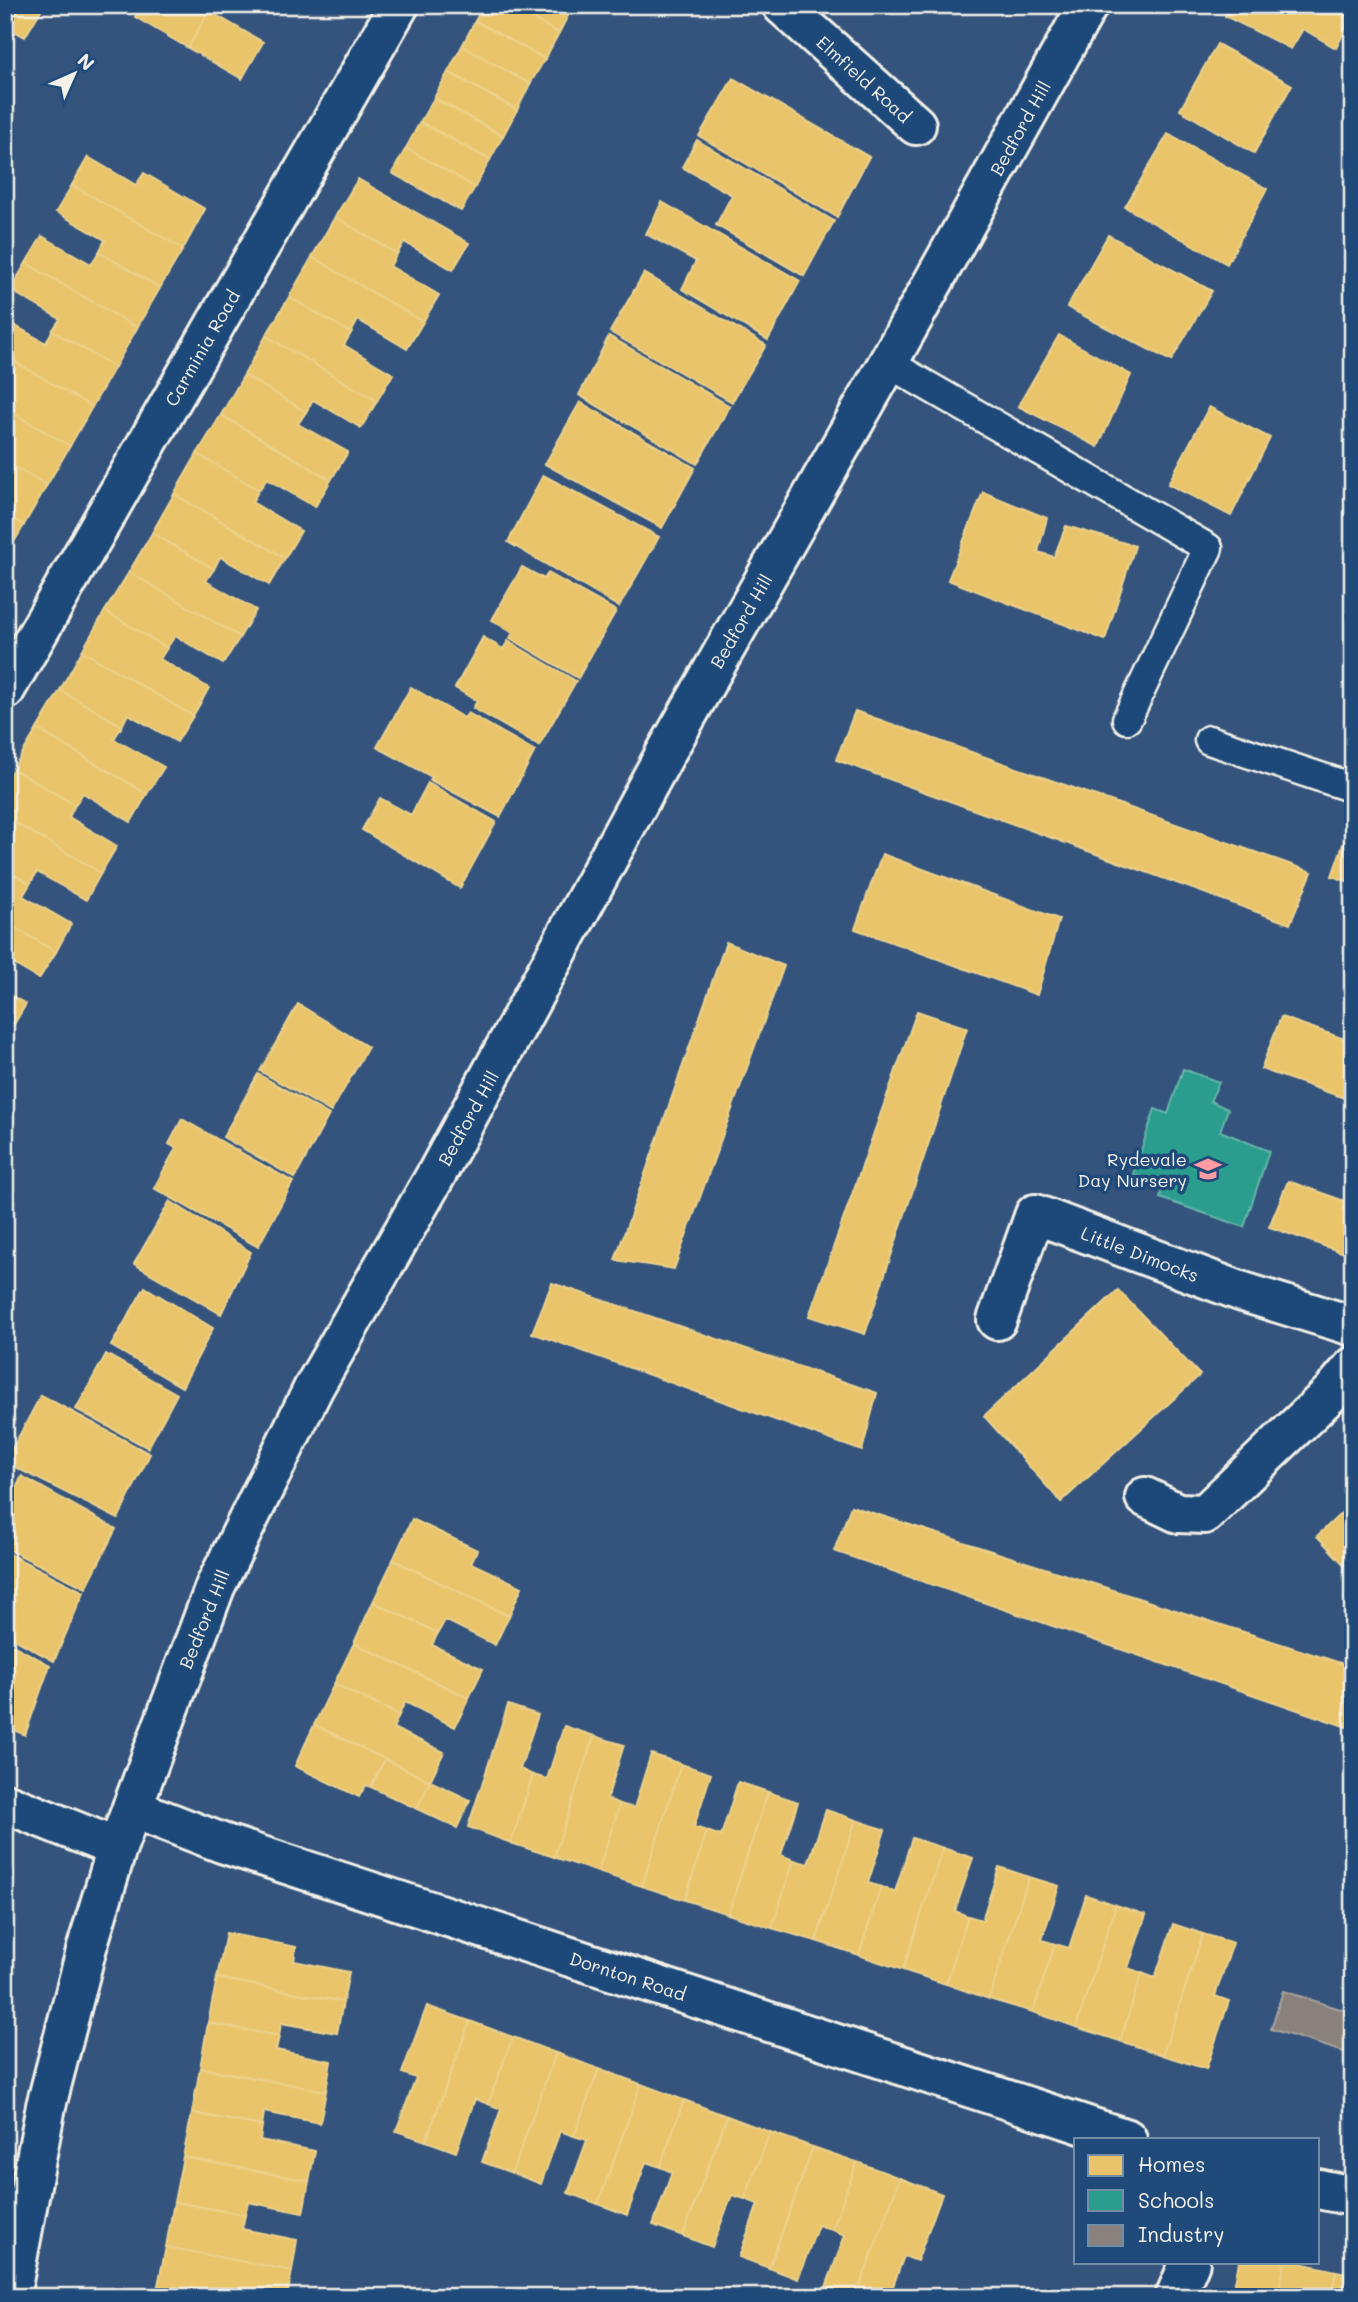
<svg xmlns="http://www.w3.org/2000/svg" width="1358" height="2302" viewBox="0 0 1358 2302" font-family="Mali,sans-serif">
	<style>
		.homes { fill: #e9c46a; stroke: #ecd290; stroke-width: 2 }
		.schools { fill: #2a9d8f; stroke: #67b6aa; stroke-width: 2 }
		.industry { fill: #8a817c; stroke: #aaa39c; stroke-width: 2 }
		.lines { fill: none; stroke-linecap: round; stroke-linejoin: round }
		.service-casing { stroke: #f4f1e8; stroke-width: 33 }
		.minor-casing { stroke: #f4f1e8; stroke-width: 44 }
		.secondary-casing { stroke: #f4f1e8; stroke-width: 44 }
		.service { stroke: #1f4a7a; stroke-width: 28 }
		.minor { stroke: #1f4a7a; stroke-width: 38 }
		.secondary { stroke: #1f4a7a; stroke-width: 38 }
		.labels { text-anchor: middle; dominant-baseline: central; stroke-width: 7; stroke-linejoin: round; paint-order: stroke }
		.street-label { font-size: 18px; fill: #f4f1e8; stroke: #1f4a7a }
		.poi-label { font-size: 18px; fill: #f4f1e8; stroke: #1f4a7a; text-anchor: end }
	</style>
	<rect width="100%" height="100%" fill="#34547d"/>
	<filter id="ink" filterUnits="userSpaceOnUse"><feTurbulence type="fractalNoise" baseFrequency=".0143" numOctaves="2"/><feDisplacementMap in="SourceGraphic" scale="14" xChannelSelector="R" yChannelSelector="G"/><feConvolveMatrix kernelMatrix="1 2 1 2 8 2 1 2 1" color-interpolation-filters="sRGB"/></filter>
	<g filter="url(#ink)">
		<g class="homes">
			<path d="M5,5H33L41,10L25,37L5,26Z"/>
			<path d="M142,5H213L188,48L135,17Z"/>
			<path d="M484,5H507L559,33L545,59L475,21Z"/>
			<path d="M507,5H566L572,8L559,33Z"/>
			<path d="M1230,5H1326L1351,19L1336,48L1303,29L1291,49L1225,16Z"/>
			<path d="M1326,5H1353V19H1351Z"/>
			<path d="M209,11L263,42L242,79L188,48Z"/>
			<path d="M475,21L545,59L530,84L462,46Z"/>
			<path d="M1217,44L1292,85L1254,153L1180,110Z"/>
			<path d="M462,46L530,84L517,110L448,72Z"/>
			<path d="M448,72L517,110L503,136L434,98Z"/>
			<path d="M733,78L869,157L837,217L699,136Z"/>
			<path d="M434,98L503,136L490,160L420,122Z"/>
			<path d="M420,122L490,160L475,187L406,148Z"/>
			<path d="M1168,134L1267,189L1227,264L1125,207Z"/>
			<path d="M697,140L834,221L804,276L716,225L732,195L682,167Z"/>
			<path d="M406,148L475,187L461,211L392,173Z"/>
			<path d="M88,157L136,185L144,173L205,209L183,249L72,185Z"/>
			<path d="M358,179L469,243L453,270L404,242L397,254L335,217Z"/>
			<path d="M72,185L183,249L160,288L99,252L105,240L56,212Z"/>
			<path d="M662,202L800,281L768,340L682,289L696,261L646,234Z"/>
			<path d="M335,217L397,254L390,266L439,295L423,322L312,257Z"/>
			<path d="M1108,235L1212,291L1171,361L1067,307Z"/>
			<path d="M42,236L91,264L99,252L160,288L137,328L26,263Z"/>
			<path d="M312,257L423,322L407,349L358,320L351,333L289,297Z"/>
			<path d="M26,263L137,328L115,367L52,331L60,319L10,290Z"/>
			<path d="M644,273L766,345L732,402L610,332Z"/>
			<path d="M289,297L351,333L344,345L393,374L377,401L266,336Z"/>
			<path d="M5,320L46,343L52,331L115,367L92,407L5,356Z"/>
			<path d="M1059,335L1131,375L1098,447L1018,406Z"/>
			<path d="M266,336L377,401L361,428L313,400L306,412L244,375Z"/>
			<path d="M609,336L730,406L697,464L579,395Z"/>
			<path d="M5,356L92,407L70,446L7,410L15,398L5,392Z"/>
			<path d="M244,375L306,412L298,424L348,452L331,480L221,415Z"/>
			<path d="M580,402L695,468L662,528L545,464Z"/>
			<path d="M1209,407L1270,438L1231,516L1168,484Z"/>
			<path d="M7,410L70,446L47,485L5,462V413Z"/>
			<path d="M221,415L331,480L315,507L267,479L259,490L197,454Z"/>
			<path d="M197,454L259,490L252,502L301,531L285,558L174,494Z"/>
			<path d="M5,462L47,485L24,525L5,514Z"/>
			<path d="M543,475L659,537L619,607L508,542Z"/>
			<path d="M983,492L1047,518L1038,552L1054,557L1066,526L1135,546L1105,640L948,580Z"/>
			<path d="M174,494L285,558L269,585L220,557L214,569L152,533Z"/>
			<path d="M5,514L24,525L5,557Z"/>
			<path d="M152,533L214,569L206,581L256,610L240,637L129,572Z"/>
			<path d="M522,567L544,579L548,573L616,611L578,678L510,638L513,633L492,620Z"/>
			<path d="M129,572L240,637L223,664L175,636L167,648L105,611Z"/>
			<path d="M105,611L167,648L160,659L209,688L193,716L82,651Z"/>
			<path d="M483,637L503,649L508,641L576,681L539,746L473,708L477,701L455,688Z"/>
			<path d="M82,651L193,716L177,742L128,714L122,726L60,690Z"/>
			<path d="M411,687L464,718L468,713L535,751L500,817L430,780L432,777L377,747Z"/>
			<path d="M60,690L122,726L114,739L164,767L147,794L37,729Z"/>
			<path d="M855,711L1312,872L1290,924L836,760Z"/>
			<path d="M37,729L147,794L131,822L83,793L75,805L13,769Z"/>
			<path d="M13,769L75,805L69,817L117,846L101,873L5,817V782Z"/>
			<path d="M428,783L496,822L460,888L362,830L380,798L411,815Z"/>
			<path d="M5,817L101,873L86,900L37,872L30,884L5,869Z"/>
			<path d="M1350,824L1353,825V883L1332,876Z"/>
			<path d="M882,854L1059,919L1037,995L855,929Z"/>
			<path d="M5,869L30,884L23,896L71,924L56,952L5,922Z"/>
			<path d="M5,922L56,952L39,979L5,959Z"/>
			<path d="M726,942L784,966L674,1269L615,1260Z"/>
			<path d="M5,992L26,1004L10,1031L5,1028Z"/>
			<path d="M298,1004L368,1047L331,1112L260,1071Z"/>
			<path d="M917,1011L967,1028L865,1334L809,1316Z"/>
			<path d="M1281,1017L1353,1042V1101L1261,1069Z"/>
			<path d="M258,1074L329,1115L295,1178L223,1137Z"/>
			<path d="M182,1119L293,1182L258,1247L154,1188L176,1148L169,1144Z"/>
			<path d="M1288,1181L1353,1204V1256L1269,1227Z"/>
			<path d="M170,1201L251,1252L221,1314L134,1264Z"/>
			<path d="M552,1283L877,1393L862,1451L532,1333Z"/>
			<path d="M145,1287L213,1328L182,1387L111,1346Z"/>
			<path d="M1118,1290L1200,1375L1061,1502L984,1416Z"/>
			<path d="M106,1354L177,1394L148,1448L76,1409Z"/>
			<path d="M41,1395L150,1454L118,1519L5,1462Z"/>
			<path d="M22,1476L116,1529L86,1588L5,1548V1509Z"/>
			<path d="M1353,1502V1574L1317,1536Z"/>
			<path d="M851,1506L1353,1667V1729L834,1551Z"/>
			<path d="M412,1519L477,1550L471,1563L522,1587L509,1616L393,1560Z"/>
			<path d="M5,1552L84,1592L54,1661L5,1634Z"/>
			<path d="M393,1560L509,1616L495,1645L445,1620L438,1633L373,1602Z"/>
			<path d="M373,1602L438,1633L432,1645L483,1669L469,1698L354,1643Z"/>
			<path d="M5,1641L50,1665L25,1735L5,1726Z"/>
			<path d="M354,1643L469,1698L455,1727L405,1702L399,1715L334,1684Z"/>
			<path d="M334,1684L399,1715L393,1728L444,1752L430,1781L314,1725Z"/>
			<path d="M508,1705L538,1715L520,1769L533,1775L511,1843L468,1827Z"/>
			<path d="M314,1725L385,1759L371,1787L366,1785L359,1797L295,1766Z"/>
			<path d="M564,1726L594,1736L554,1857L511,1843L533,1775L547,1779Z"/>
			<path d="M594,1736L624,1745L607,1799L620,1804L598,1872L554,1857Z"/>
			<path d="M651,1754L681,1764L642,1886L598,1872L620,1804L634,1808Z"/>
			<path d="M385,1759L430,1781L417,1809L371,1787Z"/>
			<path d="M681,1764L711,1774L694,1827L707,1831L685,1900L642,1886Z"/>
			<path d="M430,1781L470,1800L457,1828L417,1809Z"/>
			<path d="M738,1782L768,1792L728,1914L685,1900L707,1831L721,1836Z"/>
			<path d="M768,1792L798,1802L781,1855L794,1860L772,1928L728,1914Z"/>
			<path d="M826,1810L856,1820L816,1941L772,1928L794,1860L808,1864Z"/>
			<path d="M856,1820L885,1830L868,1883L881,1887L859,1955L816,1941Z"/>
			<path d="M912,1838L943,1848L903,1970L859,1955L881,1887L895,1892Z"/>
			<path d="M943,1848L973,1858L955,1911L968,1916L946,1984L903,1970Z"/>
			<path d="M999,1867L1029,1877L989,1999L946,1984L968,1916L982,1920Z"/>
			<path d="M1029,1877L1059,1886L1042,1940L1055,1944L1033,2012L989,1999Z"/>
			<path d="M1086,1895L1116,1905L1076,2027L1033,2012L1055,1944L1069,1948Z"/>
			<path d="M1116,1905L1146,1915L1128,1968L1142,1973L1120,2041L1076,2027Z"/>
			<path d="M1173,1924L1203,1934L1163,2055L1120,2041L1142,1973L1155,1978Z"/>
			<path d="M226,1933L296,1947L294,1961L349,1972L343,2002L217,1978Z"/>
			<path d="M1203,1934L1233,1943L1215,1996L1229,2001L1206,2069L1163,2055Z"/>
			<path d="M217,1978L343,2002L337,2033L281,2023L279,2036L208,2023Z"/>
			<path d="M427,2006L470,2021L426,2141L396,2131L416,2078L402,2073Z"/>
			<path d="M470,2021L513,2037L488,2104L475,2099L456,2152L426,2141Z"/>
			<path d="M208,2023L279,2036L276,2050L331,2061L326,2091L200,2068Z"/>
			<path d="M513,2037L556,2053L512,2173L482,2162L501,2109L488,2104Z"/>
			<path d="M556,2053L599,2069L574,2136L560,2131L541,2184L512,2173Z"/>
			<path d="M200,2068L326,2091L320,2123L264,2112L262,2126L192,2113Z"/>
			<path d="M599,2069L641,2084L598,2204L568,2193L587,2140L574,2136Z"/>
			<path d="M641,2084L684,2100L660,2167L646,2162L627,2215L598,2204Z"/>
			<path d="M684,2100L727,2116L683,2236L653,2225L672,2172L660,2167Z"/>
			<path d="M192,2113L262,2126L260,2140L315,2151L309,2181L183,2157Z"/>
			<path d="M727,2116L770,2132L745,2199L732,2195L712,2247L683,2236Z"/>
			<path d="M770,2132L813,2147L769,2268L739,2257L758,2204L745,2199Z"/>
			<path d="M813,2147L857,2162L832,2230L818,2225L798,2279L769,2268Z"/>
			<path d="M183,2157L309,2181L303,2213L248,2202L245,2215L174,2202Z"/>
			<path d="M857,2162L900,2178L856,2297H851L826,2287L845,2235L832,2230Z"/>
			<path d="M900,2178L942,2194L917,2261L904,2256L889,2297H856Z"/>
			<path d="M174,2202L245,2215L242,2229L297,2240L292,2271L166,2247Z"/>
			<path d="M166,2247L292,2271L287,2297H257L231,2292L230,2297H184L157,2290Z"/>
			<path d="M1239,2262H1285L1278,2297H1232Z"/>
			<path d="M1285,2262H1296L1336,2271L1331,2297H1278Z"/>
			<path d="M1336,2271L1353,2274V2297H1331Z"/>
			<path d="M157,2290L184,2297H155Z"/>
		</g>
		<path class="schools" d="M1183,1069L1219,1082L1210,1101L1228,1109L1220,1131L1269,1151L1244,1227L1160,1198L1163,1184L1133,1174L1155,1109L1168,1114Z"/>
		<path class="industry" d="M1283,1991L1353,2013V2055L1271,2029Z"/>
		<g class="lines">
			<g class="service-casing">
				<g id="service">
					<path d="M888,363L1208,548L1127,719"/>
					<path d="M1209,740L1353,788"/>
				</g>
			</g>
			<g class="minor-casing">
				<g id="minor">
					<path d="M782,5L916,125"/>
					<path d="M5,690L399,5"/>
					<path d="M997,1320L1035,1214L1240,1291L1353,1326"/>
					<path d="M1145,1497L1178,1513L1205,1514L1332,1392L1353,1367"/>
					<path d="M5,1803L117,1848"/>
					<path d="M132,1808L222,1843L1127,2139"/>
					<path d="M1318,2189L1353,2196"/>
					<path d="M1175,2297L1190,2262"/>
				</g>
			</g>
			<g class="secondary-casing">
				<path id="secondary" d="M10,2297L46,2106L87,1947L117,1848L215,1587L314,1387L436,1175L665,754L888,363L1088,5"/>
			</g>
			<use href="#service" class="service"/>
			<use href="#minor" class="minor"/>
			<use href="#secondary" class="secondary"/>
		</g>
	</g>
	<defs>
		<g id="school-bare" transform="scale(2.1)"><path d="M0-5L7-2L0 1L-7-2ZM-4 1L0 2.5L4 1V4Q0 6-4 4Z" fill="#ff9aa2" stroke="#1f4a7a" stroke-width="2.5" paint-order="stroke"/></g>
	</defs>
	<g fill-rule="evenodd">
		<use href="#school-bare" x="1208" y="1169"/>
	</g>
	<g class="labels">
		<g class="street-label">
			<text transform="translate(864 79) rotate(42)">Elmfield Road</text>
			<text transform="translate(1020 128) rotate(-61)">Bedford Hill</text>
			<text transform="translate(202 348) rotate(-60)">Carminia Road</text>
			<text transform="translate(741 621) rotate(-60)">Bedford Hill</text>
			<text transform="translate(468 1118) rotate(-61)">Bedford Hill</text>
			<text transform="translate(1140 1254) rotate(21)">Little Dimocks</text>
			<text transform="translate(204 1619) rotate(-68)">Bedford Hill</text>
			<text transform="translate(628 1976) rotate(18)">Dornton Road</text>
		</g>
		<g class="poi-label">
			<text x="1187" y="1159">Rydevale<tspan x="1187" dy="21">Day Nursery</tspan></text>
		</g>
	</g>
	<rect width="1358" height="2302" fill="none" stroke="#1f4a7a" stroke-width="28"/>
	<rect x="14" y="14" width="1330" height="2274" fill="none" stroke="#f4f1e8" stroke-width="2.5" filter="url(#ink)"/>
	<rect x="1074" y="2138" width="245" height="126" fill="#1f4a7a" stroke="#748da6" stroke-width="2"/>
	<rect x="1088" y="2155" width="35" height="21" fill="#e9c46a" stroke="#748da6" stroke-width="2"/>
	<text x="1138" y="2172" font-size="21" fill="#f4f1e8">Homes</text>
	<rect x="1088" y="2190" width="35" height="21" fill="#2a9d8f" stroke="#748da6" stroke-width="2"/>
	<text x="1138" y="2208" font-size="21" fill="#f4f1e8">Schools</text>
	<rect x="1088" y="2225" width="35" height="21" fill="#8a817c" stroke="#748da6" stroke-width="2"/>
	<text x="1138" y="2242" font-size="21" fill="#f4f1e8">Industry</text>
	<g transform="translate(74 74) rotate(45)" stroke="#1f4a7a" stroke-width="5" paint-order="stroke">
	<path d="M0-5L12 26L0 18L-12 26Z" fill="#f4f1e8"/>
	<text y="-10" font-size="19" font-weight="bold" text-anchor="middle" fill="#f4f1e8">N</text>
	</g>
</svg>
